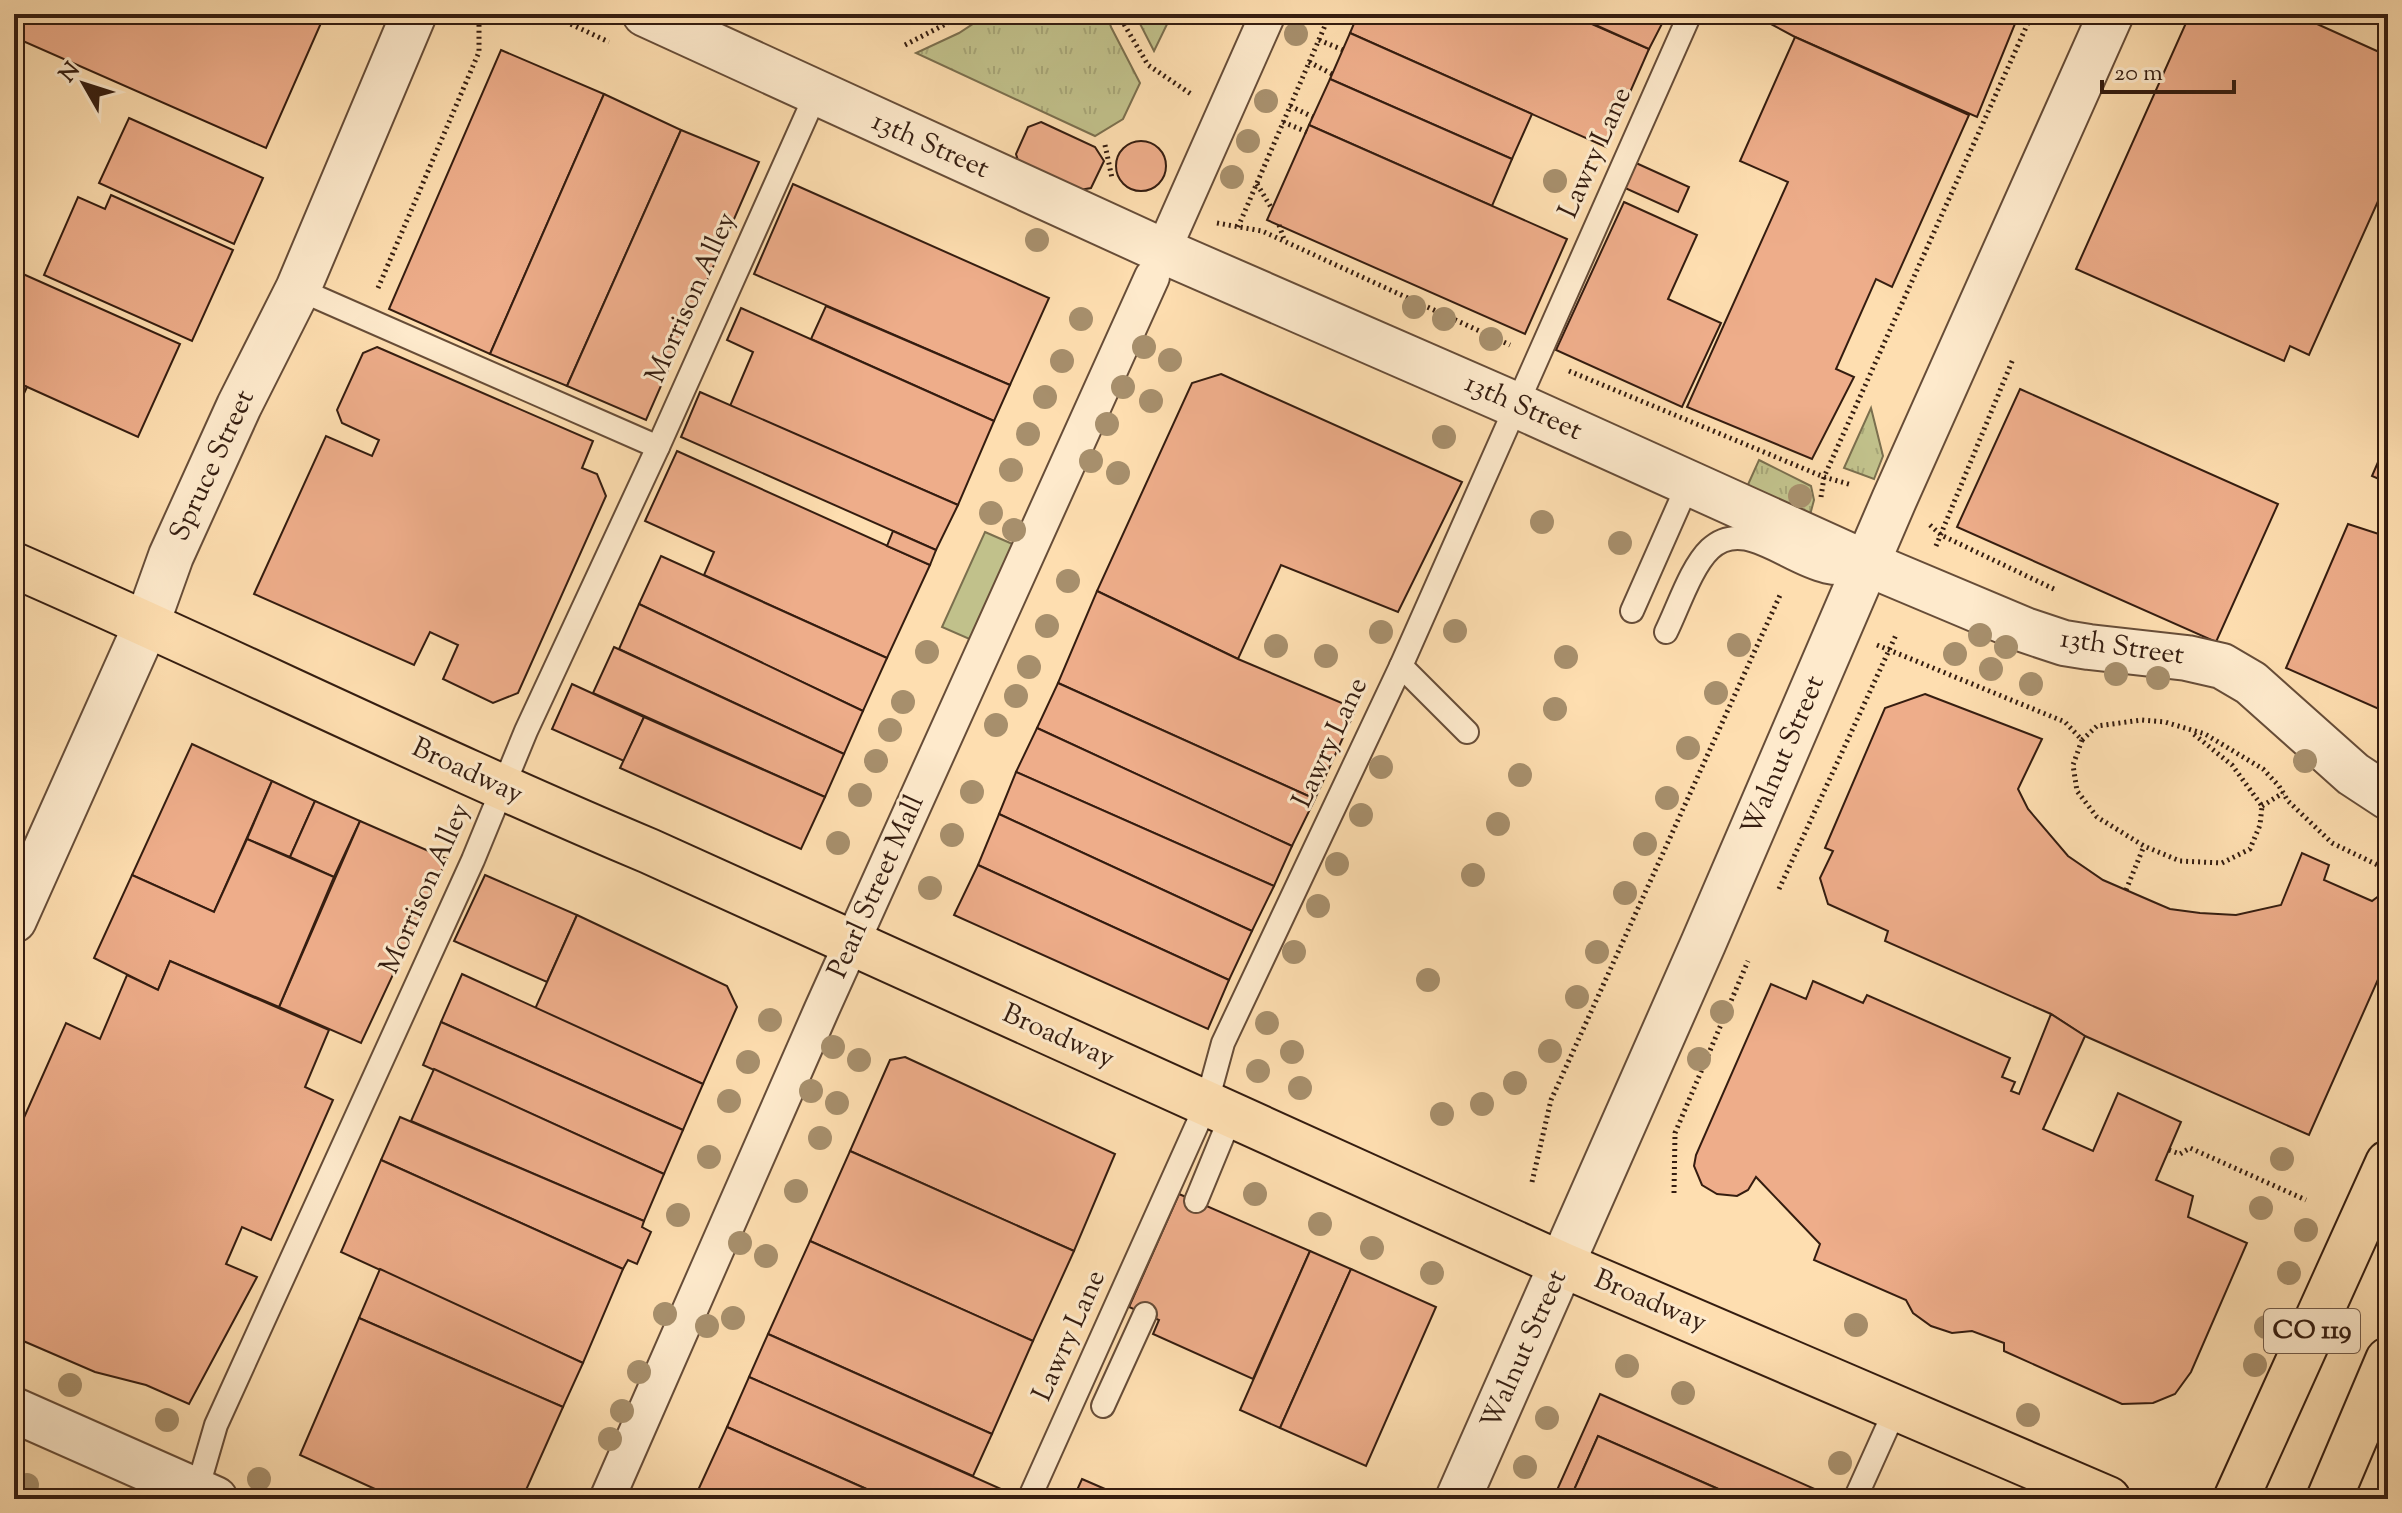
<svg xmlns="http://www.w3.org/2000/svg" width="2402" height="1513" viewBox="0 0 2402 1513" font-family="'Sorts Mill Goudy',serif">
	<style>
		.grass { fill: url(#grass-tufts); stroke: #7b6f4e; stroke-width: 2 }
		.park { fill: #c1c18b; stroke: #7b6f4e; stroke-width: 2 }
		.building { fill: #eead8a; stroke: #351d10; stroke-width: 2 }
		.lines { fill: none; stroke-linecap: round; stroke-linejoin: round }
		.service-casing { stroke: #674d38; stroke-width: 26 }
		.pedestrian-casing { stroke: #674d38; stroke-width: 38 }
		.minor-casing { stroke: #674d38; stroke-width: 48 }
		.tertiary-casing { stroke: #674d38; stroke-width: 48 }
		.primary-casing { stroke: #351d10; stroke-width: 48 }
		.path { stroke: #351d10; stroke-width: 5; stroke-dasharray: 2 4; stroke-linecap: butt }
		.service { stroke: #feeacc; stroke-width: 22 }
		.pedestrian { stroke: #feeacc; stroke-width: 34 }
		.minor { stroke: #feeacc; stroke-width: 44 }
		.tertiary { stroke: #feeacc; stroke-width: 44 }
		.primary { stroke: #fedeb0; stroke-width: 44 }
		.tree { fill: #a78f6c }
		.labels { text-anchor: middle; dominant-baseline: central; stroke-width: 6; stroke-linejoin: round; paint-order: stroke }
		.shield { fill: #feeacc; stroke: #715a48; stroke-width: 2 }
		.shield-label { font-size: 26px; font-weight: bold; fill: #351d10 }
		.street-label { font-size: 28px; fill: #351d10; stroke: #feeacc }
	</style>
	<defs>
		<pattern id="grass-tufts" width="24" height="20" patternUnits="userSpaceOnUse" patternTransform="scale(2)"><rect width="24" height="20" fill="#c1c18b"/><path d="M3 7l-1-3M5 7V3M7 7l1-3M15 17l-1-3M17 17v-4M19 17l1-3" fill="none" stroke="#a6a577"/></pattern>
	</defs>
	<rect width="100%" height="100%" fill="#fedeb0"/>
	<filter id="stains"><feTurbulence type="fractalNoise" baseFrequency=".0025" numOctaves="4"/><feColorMatrix values="0 0 0 0 .2 0 0 0 0 .09 0 0 0 0 .02 0 0 0 .5 -.17"/></filter>
	<radialGradient id="worn" r=".72"><stop offset=".6" stop-color="#630" stop-opacity="0"/><stop offset="1" stop-color="#630" stop-opacity=".3"/></radialGradient>
	<g class="grass">
		<path d="M988,14H1107L1111,27L1140,83L1123,119L1095,136L916,53L959,33Z"/>
		<path d="M1135,14H1172L1154,51Z"/>
		<path d="M1871,408L1883,456L1874,479L1844,468Z"/>
		<path d="M1759,460L1811,486L1814,500L1810,515L1746,489Z"/>
	</g>
	<path class="park" d="M985,532L1017,546L974,641L942,627Z"/>
	<g class="building">
		<path d="M27,14H325L266,148L16,38Z"/>
		<path d="M1358,14H1569L1649,49L1606,147L1350,33Z"/>
		<path d="M1571,14H1667L1649,49Z"/>
		<path d="M1770,14H2019L1977,117L1795,37L1767,22Z"/>
		<path d="M2190,14H2295L2388,56V179L2309,355L2290,346L2284,361L2076,269Z"/>
		<path d="M1350,33L1532,114L1512,159L1330,79Z"/>
		<path d="M1795,37L1969,115L1892,287L1876,279L1836,369L1854,377L1812,459L1687,407L1788,182L1740,161Z"/>
		<path d="M501,50L604,94L490,354L389,309Z"/>
		<path d="M1330,79L1512,159L1492,206L1309,125Z"/>
		<path d="M604,94L681,130L567,386L490,354Z"/>
		<path d="M129,118L263,178L234,244L99,183Z"/>
		<path d="M1041,122L1095,147L1104,161L1091,188L1074,191L1019,164L1016,154L1028,127Z"/>
		<path d="M1309,125L1567,239L1525,334L1267,220Z"/>
		<path d="M681,130L759,162L646,420L567,386Z"/>
		<circle cx="1141" cy="166" r="25"/>
		<path d="M1636,163L1689,187L1678,212L1625,188Z"/>
		<path d="M793,184L1049,298L1010,385L754,274Z"/>
		<path d="M111,195L233,250L192,341L44,275L78,197L105,209Z"/>
		<path d="M1624,202L1697,235L1668,299L1721,323L1682,407L1556,350Z"/>
		<path d="M14,270L180,344L138,437L14,381Z"/>
		<path d="M826,306L1010,385L994,421L811,339Z"/>
		<path d="M741,308L994,421L958,505L730,406L753,352L727,340Z"/>
		<path d="M377,347L593,441L582,468L597,474L606,496L518,693L493,703L443,679L458,645L430,632L414,665L254,594L326,436L372,456L379,440L342,423L337,410L363,353Z"/>
		<path d="M1221,374L1462,482L1398,612L1281,565L1238,659L1097,591L1192,383Z"/>
		<path d="M14,381L27,387L14,415Z"/>
		<path d="M2020,389L2278,504L2216,642L1957,527Z"/>
		<path d="M700,392L958,505L936,550L681,437Z"/>
		<path d="M2388,439V483L2372,476Z"/>
		<path d="M677,451L930,565L887,658L704,575L714,552L645,521Z"/>
		<path d="M2348,524L2388,537V713L2286,668Z"/>
		<path d="M893,531L936,550L930,565L887,546Z"/>
		<path d="M661,556L887,658L863,711L639,604Z"/>
		<path d="M1097,591L1238,659L1356,709L1315,799L1058,683Z"/>
		<path d="M639,604L863,711L844,754L619,649Z"/>
		<path d="M614,647L844,754L825,797L593,693Z"/>
		<path d="M1058,683L1315,799L1292,846L1037,728Z"/>
		<path d="M572,684L644,717L624,761L552,729Z"/>
		<path d="M1925,694L2042,739L2018,789L2028,809L2068,856L2103,880L2156,903L2170,909L2200,913L2236,915L2281,905L2302,853L2329,865L2324,880L2372,901L2380,895L2388,896V957L2309,1135L2085,1036L2051,1014L1885,941L1888,931L1828,904L1820,878L1833,851L1825,848L1885,708Z"/>
		<path d="M644,717L825,797L801,849L620,768Z"/>
		<path d="M1037,728L1292,846L1274,886L1016,772Z"/>
		<path d="M192,744L272,781L214,912L132,875Z"/>
		<path d="M1016,772L1274,886L1252,931L999,814Z"/>
		<path d="M272,781L315,801L290,857L247,839Z"/>
		<path d="M315,801L360,821L334,877L290,857Z"/>
		<path d="M999,814L1252,931L1229,980L978,865Z"/>
		<path d="M360,821L447,859L361,1043L279,1007Z"/>
		<path d="M247,839L334,877L279,1007L170,961L158,990L94,958L132,875L214,912Z"/>
		<path d="M978,865L1229,980L1208,1029L954,915Z"/>
		<path d="M485,875L577,915L547,982L454,941Z"/>
		<path d="M577,915L727,986L737,1007L703,1084L535,1009Z"/>
		<path d="M170,961L329,1030L305,1087L333,1100L271,1240L242,1227L226,1264L257,1277L189,1404L146,1385L95,1372L14,1337V1140L66,1023L100,1039L127,975L158,990Z"/>
		<path d="M462,974L703,1084L683,1130L441,1022Z"/>
		<path d="M1813,981L1863,1003L1867,995L2010,1058L2002,1077L2015,1082L2011,1091L2019,1094L2051,1014L2085,1036L2043,1129L2093,1151L2118,1093L2181,1122L2156,1180L2193,1196L2188,1217L2247,1243L2191,1372L2175,1394L2153,1403L2122,1404L2004,1351V1343L1972,1331L1952,1333L1931,1326L1913,1313L1906,1300L1814,1260L1820,1244L1756,1177L1748,1190L1737,1196L1717,1194L1702,1185L1694,1166L1696,1155L1771,984L1806,999Z"/>
		<path d="M441,1022L683,1130L664,1174L423,1065Z"/>
		<path d="M905,1057L1115,1154L1074,1251L850,1151L890,1060Z"/>
		<path d="M434,1069L664,1174L644,1221L411,1121Z"/>
		<path d="M400,1117L644,1221L642,1227L651,1232L637,1264L628,1260L623,1269L381,1160Z"/>
		<path d="M850,1151L1074,1251L1033,1341L810,1241Z"/>
		<path d="M381,1160L623,1269L583,1363L341,1252Z"/>
		<path d="M1179,1194L1310,1251L1253,1379L1153,1334L1159,1320L1129,1307Z"/>
		<path d="M810,1241L1033,1341L992,1434L768,1334Z"/>
		<path d="M1310,1251L1351,1269L1280,1428L1240,1410Z"/>
		<path d="M380,1269L583,1363L563,1407L359,1318Z"/>
		<path d="M1351,1269L1436,1307L1366,1466L1280,1428Z"/>
		<path d="M359,1318L563,1407L522,1499H397L300,1455Z"/>
		<path d="M768,1334L992,1434L973,1476L749,1377Z"/>
		<path d="M749,1377L1010,1493L1007,1499H889L727,1427Z"/>
		<path d="M1600,1394L1826,1494L1824,1499H1741L1598,1436L1570,1499H1553Z"/>
		<path d="M727,1427L889,1499H694Z"/>
		<path d="M1598,1436L1741,1499H1570Z"/>
		<path d="M1082,1479L1128,1499H1073Z"/>
	</g>
	<g class="lines">
		<g class="service-casing">
			<g id="service">
				<path d="M298,289L658,447"/>
				<path d="M1632,611L1689,482"/>
				<path d="M1666,632C1678,608 1691,567 1710,549C1755,507 1812,600 1866,565"/>
				<path d="M1401,666L1467,732"/>
				<path d="M1196,1201L1231,1116"/>
				<path d="M1103,1406L1145,1314"/>
				<path d="M195,1497L216,1425L473,860L526,731L658,447L816,94"/>
				<path d="M1029,1499L1206,1105L1223,1043L1401,666L1690,14"/>
				<path d="M1855,1499L1896,1408"/>
			</g>
		</g>
		<g class="pedestrian-casing">
			<g id="pedestrian">
				<path d="M1169,237L1268,14"/>
				<path d="M607,1499L821,1011L1152,277"/>
			</g>
		</g>
		<g class="minor-casing">
			<path id="minor" d="M645,14L1163,251L1516,405L1868,564L2025,630L2064,643L2089,647L2187,658L2222,666L2251,683L2353,774L2388,797"/>
		</g>
		<g class="tertiary-casing">
			<g id="tertiary">
				<path d="M14,920L147,623L171,556L239,406L298,289L414,14"/>
				<path d="M14,1410L215,1499"/>
				<path d="M1458,1499L1703,944L1894,500L2111,14"/>
			</g>
		</g>
		<g class="primary-casing">
			<g id="primary">
				<path d="M14,565C227,658 435,761 649,851L1563,1265L2108,1499"/>
				<path d="M2236,1499L2388,1163"/>
				<path d="M2329,1499L2388,1360"/>
			</g>
		</g>
		<g class="path">
			<path d="M549,14L609,42"/>
			<path d="M1118,14L1148,65L1191,94"/>
			<path d="M1319,40L1343,50"/>
			<path d="M905,45L965,14"/>
			<path d="M1309,62L1332,74"/>
			<path d="M1290,106L1313,117"/>
			<path d="M1283,122L1307,132"/>
			<path d="M1105,145L1112,178"/>
			<path d="M1257,184L1272,209"/>
			<path d="M1217,223L1262,231L1510,345"/>
			<path d="M1279,225L1285,242"/>
			<path d="M1238,227L1330,14"/>
			<path d="M378,288L479,52V14"/>
			<path d="M1569,371L1824,477L1852,485"/>
			<path d="M1821,497L1824,477L2032,14"/>
			<path d="M1930,525L1941,535L2056,590"/>
			<path d="M1936,546L2013,359"/>
			<path d="M1877,645L2065,722L2082,740L2097,726L2142,720L2165,722L2205,734L2263,769L2279,786L2288,801L2332,843L2388,870"/>
			<path d="M2082,740L2073,765L2077,791L2097,817L2144,846L2180,861L2222,863L2250,849L2260,825L2262,806L2232,765L2191,732"/>
			<path d="M2262,806L2283,793"/>
			<path d="M1779,889L1896,635"/>
			<path d="M2126,890L2144,846"/>
			<path d="M2169,1150L2180,1154L2190,1148L2306,1200"/>
			<path d="M1532,1182L1551,1100L1781,593"/>
			<path d="M1674,1193L1675,1133L1748,961"/>
		</g>
		<use href="#service" class="service"/>
		<use href="#pedestrian" class="pedestrian"/>
		<use href="#minor" class="minor"/>
		<use href="#tertiary" class="tertiary"/>
		<use href="#primary" class="primary"/>
	</g>
	<g class="tree">
		<circle cx="1296" cy="34" r="12"/>
		<circle cx="1266" cy="101" r="12"/>
		<circle cx="1248" cy="141" r="12"/>
		<circle cx="1232" cy="177" r="12"/>
		<circle cx="1555" cy="181" r="12"/>
		<circle cx="1037" cy="240" r="12"/>
		<circle cx="1414" cy="307" r="12"/>
		<circle cx="1081" cy="319" r="12"/>
		<circle cx="1444" cy="319" r="12"/>
		<circle cx="1491" cy="339" r="12"/>
		<circle cx="1144" cy="347" r="12"/>
		<circle cx="1170" cy="360" r="12"/>
		<circle cx="1062" cy="361" r="12"/>
		<circle cx="1123" cy="387" r="12"/>
		<circle cx="1045" cy="397" r="12"/>
		<circle cx="1151" cy="401" r="12"/>
		<circle cx="1107" cy="424" r="12"/>
		<circle cx="1028" cy="434" r="12"/>
		<circle cx="1444" cy="437" r="12"/>
		<circle cx="1091" cy="461" r="12"/>
		<circle cx="1011" cy="470" r="12"/>
		<circle cx="1118" cy="473" r="12"/>
		<circle cx="1800" cy="496" r="12"/>
		<circle cx="991" cy="513" r="12"/>
		<circle cx="1542" cy="522" r="12"/>
		<circle cx="1014" cy="530" r="12"/>
		<circle cx="1620" cy="543" r="12"/>
		<circle cx="1068" cy="581" r="12"/>
		<circle cx="1047" cy="626" r="12"/>
		<circle cx="1455" cy="631" r="12"/>
		<circle cx="1381" cy="632" r="12"/>
		<circle cx="1980" cy="635" r="12"/>
		<circle cx="1739" cy="645" r="12"/>
		<circle cx="1276" cy="646" r="12"/>
		<circle cx="2006" cy="647" r="12"/>
		<circle cx="927" cy="652" r="12"/>
		<circle cx="1955" cy="654" r="12"/>
		<circle cx="1326" cy="656" r="12"/>
		<circle cx="1566" cy="657" r="12"/>
		<circle cx="1029" cy="667" r="12"/>
		<circle cx="1991" cy="669" r="12"/>
		<circle cx="2116" cy="674" r="12"/>
		<circle cx="2158" cy="678" r="12"/>
		<circle cx="2031" cy="684" r="12"/>
		<circle cx="1716" cy="693" r="12"/>
		<circle cx="1016" cy="696" r="12"/>
		<circle cx="903" cy="702" r="12"/>
		<circle cx="1555" cy="709" r="12"/>
		<circle cx="996" cy="725" r="12"/>
		<circle cx="890" cy="730" r="12"/>
		<circle cx="1688" cy="748" r="12"/>
		<circle cx="876" cy="761" r="12"/>
		<circle cx="2305" cy="761" r="12"/>
		<circle cx="1381" cy="767" r="12"/>
		<circle cx="1520" cy="775" r="12"/>
		<circle cx="972" cy="792" r="12"/>
		<circle cx="860" cy="795" r="12"/>
		<circle cx="1667" cy="798" r="12"/>
		<circle cx="1361" cy="815" r="12"/>
		<circle cx="1498" cy="824" r="12"/>
		<circle cx="952" cy="835" r="12"/>
		<circle cx="838" cy="843" r="12"/>
		<circle cx="1645" cy="844" r="12"/>
		<circle cx="1337" cy="864" r="12"/>
		<circle cx="1473" cy="875" r="12"/>
		<circle cx="930" cy="888" r="12"/>
		<circle cx="1625" cy="893" r="12"/>
		<circle cx="1318" cy="906" r="12"/>
		<circle cx="1294" cy="952" r="12"/>
		<circle cx="1597" cy="952" r="12"/>
		<circle cx="1428" cy="980" r="12"/>
		<circle cx="1577" cy="997" r="12"/>
		<circle cx="1722" cy="1012" r="12"/>
		<circle cx="770" cy="1020" r="12"/>
		<circle cx="1267" cy="1023" r="12"/>
		<circle cx="833" cy="1047" r="12"/>
		<circle cx="1550" cy="1051" r="12"/>
		<circle cx="1292" cy="1052" r="12"/>
		<circle cx="1699" cy="1059" r="12"/>
		<circle cx="859" cy="1060" r="12"/>
		<circle cx="748" cy="1062" r="12"/>
		<circle cx="1258" cy="1071" r="12"/>
		<circle cx="1515" cy="1083" r="12"/>
		<circle cx="1300" cy="1088" r="12"/>
		<circle cx="811" cy="1091" r="12"/>
		<circle cx="729" cy="1101" r="12"/>
		<circle cx="837" cy="1103" r="12"/>
		<circle cx="1482" cy="1104" r="12"/>
		<circle cx="1442" cy="1114" r="12"/>
		<circle cx="820" cy="1138" r="12"/>
		<circle cx="709" cy="1157" r="12"/>
		<circle cx="2282" cy="1159" r="12"/>
		<circle cx="796" cy="1191" r="12"/>
		<circle cx="1255" cy="1194" r="12"/>
		<circle cx="2261" cy="1208" r="12"/>
		<circle cx="678" cy="1215" r="12"/>
		<circle cx="1320" cy="1224" r="12"/>
		<circle cx="2306" cy="1230" r="12"/>
		<circle cx="740" cy="1243" r="12"/>
		<circle cx="1372" cy="1248" r="12"/>
		<circle cx="766" cy="1256" r="12"/>
		<circle cx="1432" cy="1273" r="12"/>
		<circle cx="2289" cy="1273" r="12"/>
		<circle cx="665" cy="1314" r="12"/>
		<circle cx="733" cy="1318" r="12"/>
		<circle cx="1856" cy="1325" r="12"/>
		<circle cx="707" cy="1326" r="12"/>
		<circle cx="2266" cy="1327" r="12"/>
		<circle cx="2255" cy="1365" r="12"/>
		<circle cx="1627" cy="1366" r="12"/>
		<circle cx="639" cy="1372" r="12"/>
		<circle cx="70" cy="1385" r="12"/>
		<circle cx="1683" cy="1393" r="12"/>
		<circle cx="622" cy="1411" r="12"/>
		<circle cx="2028" cy="1415" r="12"/>
		<circle cx="1547" cy="1418" r="12"/>
		<circle cx="167" cy="1420" r="12"/>
		<circle cx="610" cy="1439" r="12"/>
		<circle cx="1840" cy="1463" r="12"/>
		<circle cx="1525" cy="1467" r="12"/>
		<circle cx="259" cy="1479" r="12"/>
		<circle cx="27" cy="1485" r="12"/>
	</g>
	<g class="labels">
		<rect class="shield" x="2264" y="1309" width="96" height="44" rx="6"/>
		<g class="shield-label">
			<text x="2312" y="1331">CO 119</text>
		</g>
		<g class="street-label">
			<text transform="translate(930 146) rotate(24)">13th Street</text>
			<text transform="translate(1596 153) rotate(-66)">Lawry Lane</text>
			<text transform="translate(692 298) rotate(-66)">Morrison Alley</text>
			<text transform="translate(1523 408) rotate(24)">13th Street</text>
			<text transform="translate(213 466) rotate(-65)">Spruce Street</text>
			<text transform="translate(2122 648) rotate(8)">13th Street</text>
			<text transform="translate(1331 743) rotate(-65)">Lawry Lane</text>
			<text transform="translate(1784 756) rotate(-67)">Walnut Street</text>
			<text transform="translate(467 772) rotate(25)">Broadway</text>
			<text transform="translate(877 887) rotate(-66)">Pearl Street Mall</text>
			<text transform="translate(426 889) rotate(-66)">Morrison Alley</text>
			<text transform="translate(1058 1037) rotate(24)">Broadway</text>
			<text transform="translate(1650 1302) rotate(23)">Broadway</text>
			<text transform="translate(1070 1336) rotate(-66)">Lawry Lane</text>
			<text transform="translate(1525 1350) rotate(-66)">Walnut Street</text>
		</g>
	</g>
	<rect width="2402" height="1513" fill="none" stroke="#fedeb0" stroke-width="48"/>
	<rect x="16" y="16" width="2370" height="1481" fill="none" stroke="#351d10" stroke-width="4"/>
	<rect x="24" y="24" width="2354" height="1465" fill="none" stroke="#351d10" stroke-width="2"/>
	<g transform="translate(84 84) rotate(309)" stroke="#feeacc" stroke-width="6" paint-order="stroke">
	<path d="M0-6L14 30L0 20L-14 30Z" fill="#351d10"/>
	<text y="-12" font-size="22" font-weight="bold" text-anchor="middle" fill="#351d10">N</text>
	</g>
	<path d="M2102 80v12h132v-12" fill="none" stroke="#351d10" stroke-width="4"/>
	<text x="2114" y="80" font-size="24" fill="#351d10" stroke="#feeacc" stroke-width="6" paint-order="stroke">20 m</text>
	<rect width="100%" height="100%" filter="url(#stains)"/>
	<rect width="100%" height="100%" fill="url(#worn)"/>
</svg>
